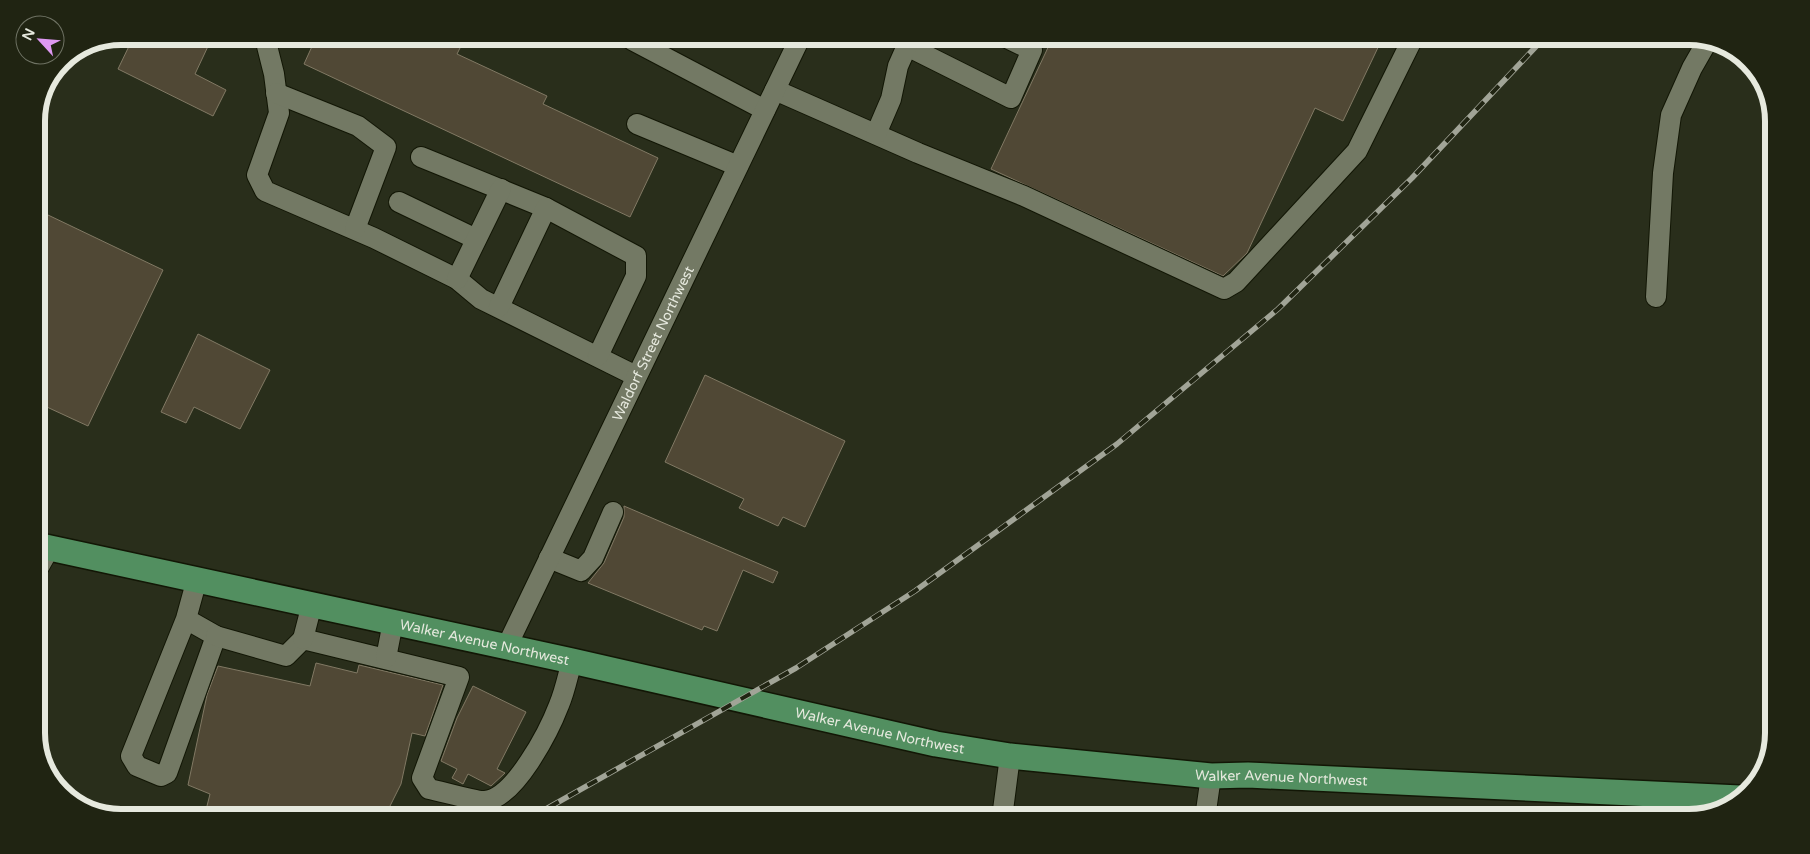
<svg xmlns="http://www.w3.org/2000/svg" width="1810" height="854" viewBox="0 0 1810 854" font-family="'Varela Round',sans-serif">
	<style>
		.building { fill: #504835; stroke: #817964 }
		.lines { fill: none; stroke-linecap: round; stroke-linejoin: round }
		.minor-casing { stroke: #121605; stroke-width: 22 }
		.major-casing { stroke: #121605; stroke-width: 28 }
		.minor { stroke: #737964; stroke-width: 20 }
		.major { stroke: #528f60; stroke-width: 25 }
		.rail-casing { stroke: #a1a497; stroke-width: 5.5 }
		.rail { stroke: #202412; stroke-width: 4; stroke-dasharray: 11; stroke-linecap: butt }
		.labels { text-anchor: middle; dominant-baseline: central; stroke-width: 5; stroke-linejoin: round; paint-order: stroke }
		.street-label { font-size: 14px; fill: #e6e9de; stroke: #202412 }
		.rim { fill: none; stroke: #e6e9de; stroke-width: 6 }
	</style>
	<rect width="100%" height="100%" fill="#292e1b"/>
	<g class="building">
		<path d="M1383,37L1343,121L1315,108L1247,253L1223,276L991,169L1052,39Z"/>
		<path d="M446,41L460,48L457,54L547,96L543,104L658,158L630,217L304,64L314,42Z"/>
		<path d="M131,42H210L195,74L226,90L213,116L118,69Z"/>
		<path d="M48,215L163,270L88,426L36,402V239Z"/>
		<path d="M198,334L270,370L240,429L194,407L186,423L161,412Z"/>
		<path d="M705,375L845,441L805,527L783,517L778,526L739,508L744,499L665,462Z"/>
		<path d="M624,506L778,572L773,583L743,570L717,631L704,626L702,630L588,583L604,563L624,517Z"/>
		<path d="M316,663L357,673L359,665L443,685L425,736L412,733L401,784L384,818H204L210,794L188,785L207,695L218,666L310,686Z"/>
		<path d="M473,686L526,712L497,769L505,773L491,786L468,774L463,784L452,778L457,769L441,761L457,718Z"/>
	</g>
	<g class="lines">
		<g class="minor-casing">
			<g id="minor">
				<path d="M632,40L765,110"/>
				<path d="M266,42L274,74L279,113L257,175L265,191L374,238L457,279L481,299L636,376"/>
				<path d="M88,44L90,43"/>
				<path d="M907,46L1011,98L1032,50L1009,39"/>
				<path d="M775,90L918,153L1024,196L1224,289L1236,282L1357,151L1411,42"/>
				<path d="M276,93L358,126L386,147L355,229"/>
				<path d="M637,124L738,166"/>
				<path d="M876,134L891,99L898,66L910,39"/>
				<path d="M421,157L546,208"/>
				<path d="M399,202L476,239"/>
				<path d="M457,279L501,189"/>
				<path d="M1656,297L1663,173L1671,115L1692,68L1708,40"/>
				<path d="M499,307L546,208L636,256V276L598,356"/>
				<path d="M549,558L581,571L593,558L613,512"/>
				<path d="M36,572L50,547"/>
				<path d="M186,619L216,636L167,773L161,776L137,766L131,756L186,619L197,579"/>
				<path d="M216,636L286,656L303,639L459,677L422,778L429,789C440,791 478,802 485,801C515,798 549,731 559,705C565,691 568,675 572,661"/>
				<path d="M303,639L312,604"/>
				<path id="s1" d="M507,646L799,40"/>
				<path d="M386,658L393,622"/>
				<path d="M1002,818L1010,756"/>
				<path d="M1205,818L1211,776"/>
			</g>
		</g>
		<g class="major-casing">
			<g id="major">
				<path id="s2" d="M36,545L572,661L936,744L1010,756L1211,776L1248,775L1740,798"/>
			</g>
		</g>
		<use href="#minor" class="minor"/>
		<use href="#major" class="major"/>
		<g class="rail-casing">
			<path id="rail" d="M530,818L796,668L915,591L1117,444L1278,309L1412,178L1545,37"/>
		</g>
		<use href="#rail" class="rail"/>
	</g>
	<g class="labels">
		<g class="street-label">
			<text stroke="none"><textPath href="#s1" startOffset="336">Waldorf Street Northwest</textPath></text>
			<text stroke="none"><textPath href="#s2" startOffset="459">Walker Avenue Northwest</textPath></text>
			<text stroke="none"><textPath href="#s2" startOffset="864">Walker Avenue Northwest</textPath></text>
			<text stroke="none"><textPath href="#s2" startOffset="1269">Walker Avenue Northwest</textPath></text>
		</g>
	</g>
	<path d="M0 0H1810V854H0ZM121 45H1689A76 76 0 0 1 1765 121V733A76 76 0 0 1 1689 809H121A76 76 0 0 1 45 733V121A76 76 0 0 1 121 45Z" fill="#202412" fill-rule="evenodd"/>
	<path class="rim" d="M121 45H1689A76 76 0 0 1 1765 121V733A76 76 0 0 1 1689 809H121A76 76 0 0 1 45 733V121A76 76 0 0 1 121 45Z"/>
	<g transform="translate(40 40) rotate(296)"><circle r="24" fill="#202412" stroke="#6f7364"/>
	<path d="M0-4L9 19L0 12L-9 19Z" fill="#de98f2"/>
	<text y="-8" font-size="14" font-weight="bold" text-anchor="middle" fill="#e6e9de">N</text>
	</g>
</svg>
